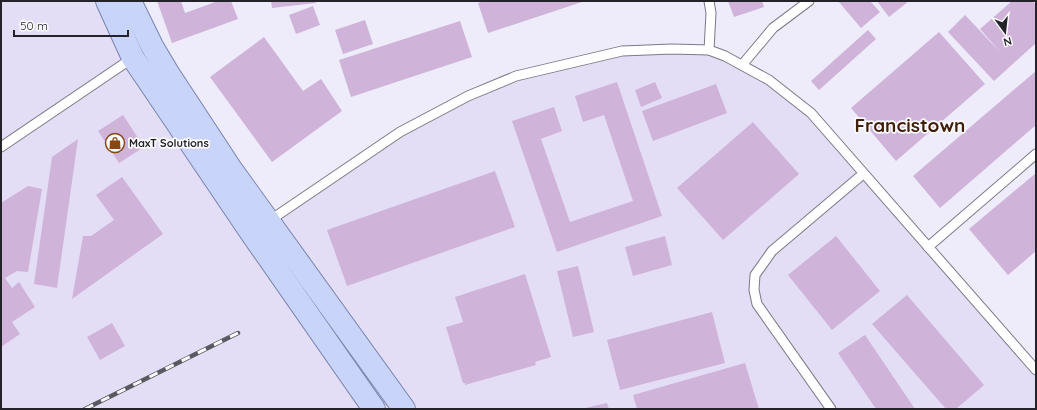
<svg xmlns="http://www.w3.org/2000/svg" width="1037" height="410" viewBox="0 0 1037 410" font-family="Quicksand,sans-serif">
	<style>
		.built { fill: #e3def5 }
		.building { fill: #d0b3d9 }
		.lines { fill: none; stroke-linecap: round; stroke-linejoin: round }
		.service-casing { stroke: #7c7987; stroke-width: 11 }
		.primary-casing { stroke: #7883ae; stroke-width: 24 }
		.service { stroke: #fff; stroke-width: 9 }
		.primary { stroke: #c9d4fa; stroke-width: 22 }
		.rail-casing { stroke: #5a5861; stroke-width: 4.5 }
		.rail { stroke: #fbfafd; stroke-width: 3; stroke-dasharray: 9; stroke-linecap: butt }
		.labels { text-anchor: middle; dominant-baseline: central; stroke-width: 3.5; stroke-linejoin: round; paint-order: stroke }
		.poi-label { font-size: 11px; font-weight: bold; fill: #242329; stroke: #fbfafd; text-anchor: start }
		.town-label { font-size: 19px; font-weight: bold; fill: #401f09; stroke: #fbfafd }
	</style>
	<rect width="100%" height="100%" fill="#eeebfb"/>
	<path class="built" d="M1,1H107L252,234L400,132L516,76L622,51L672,49L725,56L811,113L1036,370V409H1Z"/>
	<g class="building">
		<path d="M157,1H181L185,13L218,1H231L238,19L172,43Z"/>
		<path d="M271,1H316V3L272,8Z"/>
		<path d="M485,1H585L488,33L478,3Z"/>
		<path d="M728,1H762L764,7L734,17Z"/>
		<path d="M838,1H870L880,12L861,28Z"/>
		<path d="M877,1H909L889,17Z"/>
		<path d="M1012,1H1032L1036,5V43L994,81L948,32L965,15L1001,53L980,29Z"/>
		<path d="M313,6L320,25L296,34L289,15Z"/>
		<path d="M365,20L373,44L343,54L335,30Z"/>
		<path d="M460,21L472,57L351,97L339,60Z"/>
		<path d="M868,30L876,39L819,90L811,81Z"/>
		<path d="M939,32L985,84L896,161L851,108Z"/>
		<path d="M264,37L303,91L321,79L342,111L272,162L210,77Z"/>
		<path d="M1036,71V125L940,208L913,176Z"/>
		<path d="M617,82L662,216L557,252L512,121L554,107L562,131L541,139L570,222L633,201L604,115L583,122L575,96Z"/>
		<path d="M655,82L662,98L641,107L635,90Z"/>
		<path d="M716,84L727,113L653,141L642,111Z"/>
		<path d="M123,115L144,147L119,163L98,131Z"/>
		<path d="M753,122L799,174L723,240L677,188Z"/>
		<path d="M78,139L57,288L34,284L52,157Z"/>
		<path d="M495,171L515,227L347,286L327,230Z"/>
		<path d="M1036,173V251L1008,275L969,229Z"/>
		<path d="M122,177L163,234L72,299L83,236H91L114,220L96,195Z"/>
		<path d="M28,186L42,189L28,272L17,271L5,278L12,288L19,282L35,307L12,322L20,334L1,347V203Z"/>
		<path d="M665,236L672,265L633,276L625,247Z"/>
		<path d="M836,236L880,291L832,330L788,275Z"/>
		<path d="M578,266L594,332L573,337L557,271Z"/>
		<path d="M525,274L551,357L535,362L536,365L465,385V383H463L446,327L463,322L455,297Z"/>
		<path d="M907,295L984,385L956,409H946L872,324Z"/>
		<path d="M712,312L725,363L620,390L607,340Z"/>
		<path d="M112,323L125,346L100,360L87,337Z"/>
		<path d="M865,335L915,409H876L838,353Z"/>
		<path d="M745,363L759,409H637L633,395Z"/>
		<path d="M607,403L609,409H585V408Z"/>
	</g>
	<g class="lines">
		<g class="service-casing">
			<g id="service">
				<path d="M709,50L711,13L709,1"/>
				<path d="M742,65L773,28L809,1"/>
				<path d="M1,147L134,57"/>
				<path d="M269,221L400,132L468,96L516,76L622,51L672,49L709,50L725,56L769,80L811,113L1036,370"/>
				<path d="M928,247L1036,154"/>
				<path d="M831,409L757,304L754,290L755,275L772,251L863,174"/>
			</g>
		</g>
		<g class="primary-casing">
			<g id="primary">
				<path d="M107,1L133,58L150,83L252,234L374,409"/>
				<path d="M130,1L152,46L168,73L231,169L404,409"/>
			</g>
		</g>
		<use href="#service" class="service"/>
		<use href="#primary" class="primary"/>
		<g class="rail-casing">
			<path id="rail" d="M85,409L238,333"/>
		</g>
		<use href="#rail" class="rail"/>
	</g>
	<defs>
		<g id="shop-ring" transform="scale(1)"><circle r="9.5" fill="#fbfafd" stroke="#884615" stroke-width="1.5"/><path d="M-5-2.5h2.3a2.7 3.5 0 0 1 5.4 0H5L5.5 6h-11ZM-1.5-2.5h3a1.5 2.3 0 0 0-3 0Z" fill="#884615"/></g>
	</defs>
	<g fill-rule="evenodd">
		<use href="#shop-ring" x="115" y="143"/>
	</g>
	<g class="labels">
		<g class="poi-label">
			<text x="129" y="143">MaxT Solutions</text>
		</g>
		<g class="town-label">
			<text x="910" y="125">Francistown</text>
		</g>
	</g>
	<rect width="1037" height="410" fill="none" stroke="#242329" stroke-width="4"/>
	<g transform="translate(1005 32) rotate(165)" stroke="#fbfafd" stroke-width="3" paint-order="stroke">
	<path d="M0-3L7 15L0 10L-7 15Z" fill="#242329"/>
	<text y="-6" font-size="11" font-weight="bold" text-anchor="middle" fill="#242329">N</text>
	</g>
	<path d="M14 30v6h114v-6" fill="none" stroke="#242329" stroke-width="2"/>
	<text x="20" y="30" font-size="12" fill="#242329" stroke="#fbfafd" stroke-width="3" paint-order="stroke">50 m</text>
</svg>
